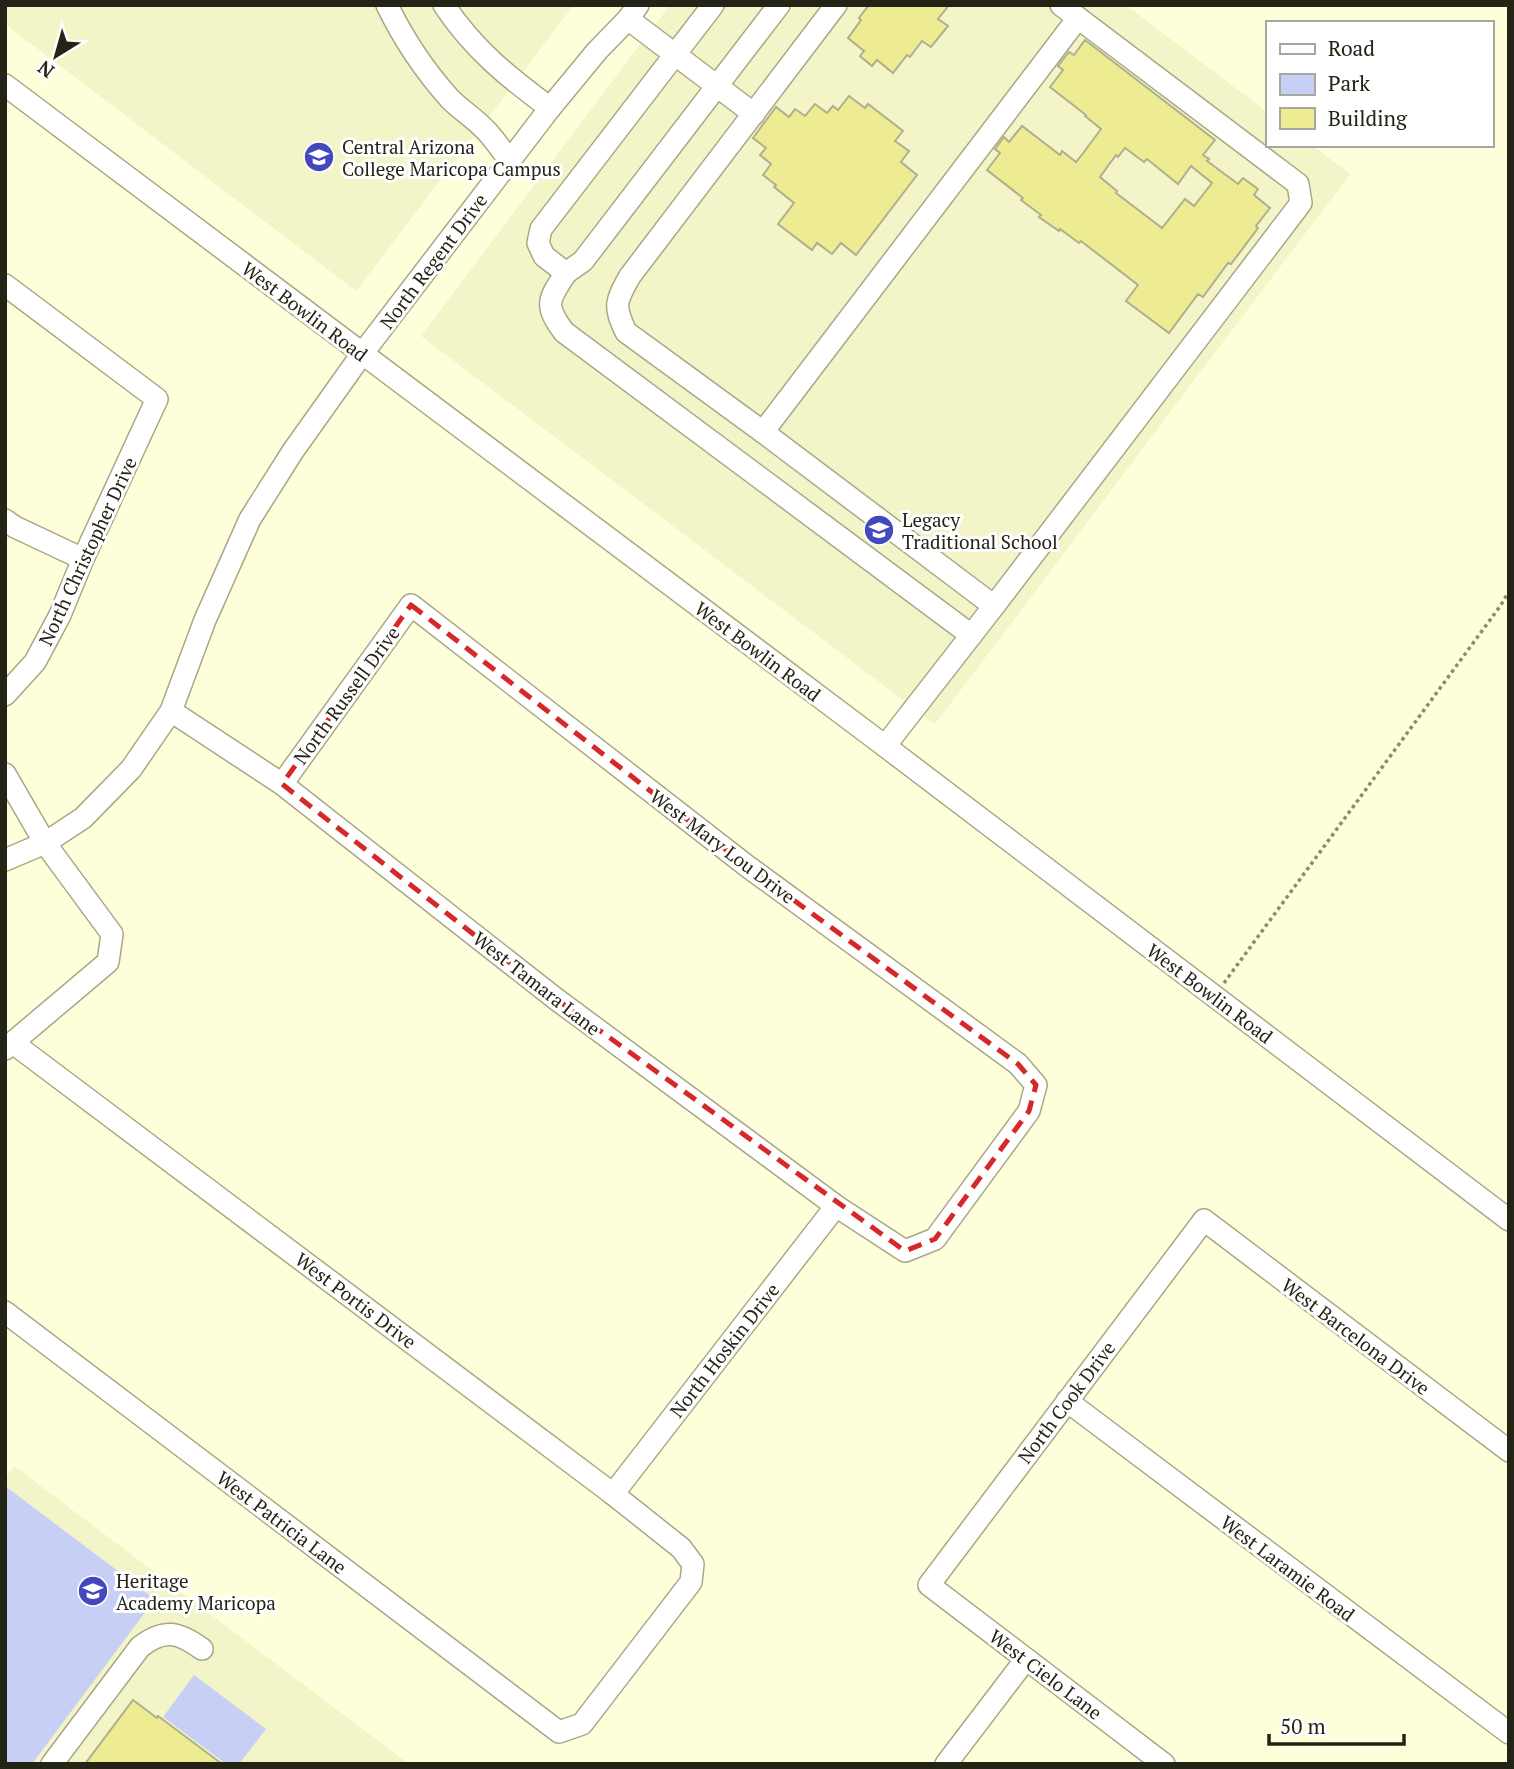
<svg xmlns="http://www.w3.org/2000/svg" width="1514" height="1769" viewBox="0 0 1514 1769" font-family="'PT Serif',serif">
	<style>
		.built { fill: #f4f4c9 }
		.green { fill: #c7cff5 }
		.building { fill: #eeec92; stroke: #afaf8e; stroke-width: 2; fill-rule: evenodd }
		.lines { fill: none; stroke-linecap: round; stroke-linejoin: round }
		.minor-casing { stroke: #a8a886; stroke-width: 24 }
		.path { stroke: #8b8b74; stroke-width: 3.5; stroke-dasharray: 3.5 3.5; stroke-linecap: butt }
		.minor { stroke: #fff; stroke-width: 21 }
		.marked { fill: none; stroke: #d62828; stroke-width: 5; stroke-dasharray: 14 9; stroke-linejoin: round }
		.labels { text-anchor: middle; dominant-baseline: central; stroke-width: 6; stroke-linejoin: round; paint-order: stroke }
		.poi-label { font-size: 19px; fill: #232316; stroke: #fff; text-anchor: start }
		.street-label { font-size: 19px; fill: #232316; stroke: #fff }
	</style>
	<rect width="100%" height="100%" fill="#fefedb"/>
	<g class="built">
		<path d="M5,5H574L356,291L5,24Z"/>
		<path d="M670,5H1126L1267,112V145H1312L1350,174L935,724L421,336Z"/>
		<path d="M14,1466L409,1764H5V1479Z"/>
	</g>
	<g class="green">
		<path d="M5,1486L155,1599L32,1764H5Z"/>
		<path d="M194,1675L266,1729L239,1764H226L163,1717Z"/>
	</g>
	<g class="building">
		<path d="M869,5H949L938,19L948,26L931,47L922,41L910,57L907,55L893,73L877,60L872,66L860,56L864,51L848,38L861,20L859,18Z"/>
		<path d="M1085,40L1215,140L1203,155L1209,159L1207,161L1238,184L1243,178L1258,189L1254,195L1270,208L1256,226L1258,228L1231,264L1228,263L1203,297L1198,294L1169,333L1126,301L1138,285L1081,241L1079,243L1060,229L1059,231L1039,217L1041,215L1021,200L1023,198L987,170L1000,153L995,149L1004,137L1009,142L1022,126L1060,155L1062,151L1076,162L1084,152L1101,129L1085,116L1086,115L1050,87L1063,70L1058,66L1069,52L1074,55ZM1125,148L1144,162L1147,159L1178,184L1191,166L1212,183L1194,206L1185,199L1162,228L1116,193L1117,191L1100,177L1116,155L1118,157Z"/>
		<path d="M849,96L865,108L868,104L903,131L895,141L909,151L901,162L917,175L856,255L841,243L832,254L817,243L812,250L778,224L794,203L774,187L776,185L763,175L771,164L760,155L766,148L753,138L776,107L789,117L795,109L805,116L815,104L827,113L833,106L838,110Z"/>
		<path d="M133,1700L157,1718L158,1716L222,1764H85Z"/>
	</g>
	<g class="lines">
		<g class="minor-casing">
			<g id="minor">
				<path d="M387,5C404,40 424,70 450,99C463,112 479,121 490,135C497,143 503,152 510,161"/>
				<path d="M444,5C473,49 508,77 550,108"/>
				<path d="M713,5L541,229L538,243L544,256L566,273C548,300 544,305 564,332L971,635"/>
				<path d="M836,5L630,276C616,301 613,305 626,332L763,432L994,606"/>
				<path d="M628,19L754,114"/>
				<path d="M5,85L885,746L1509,1220"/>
				<path d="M566,273L583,261L779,5"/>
				<path d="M5,285L157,399L83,559L60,615L35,662L5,695"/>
				<path d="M763,432L1078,18"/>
				<path d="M5,520L15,527L83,559"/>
				<path d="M171,711L282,784L556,999L836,1206L905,1251L935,1239L1029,1111L1036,1085L1018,1064L747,866L411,605L282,784"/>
				<path d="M885,746L994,606L1301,203L1298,184L1061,5"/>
				<path d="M5,774L45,843L112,934L108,962L5,1049"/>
				<path d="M5,860L45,843L83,818L131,769L171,711L205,620L250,519L293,451L362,354L550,108L597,51L628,19L638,5"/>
				<path d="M5,1312L559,1732L582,1724L691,1582L693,1564L681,1548L613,1494L13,1043"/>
				<path d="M1067,1401L1509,1733"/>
				<path d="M613,1494L836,1206"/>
				<path d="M52,1764L140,1647C164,1628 179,1632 202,1649"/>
				<path d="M946,1764L1026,1659"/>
				<path d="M1164,1764L929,1585L1204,1220L1509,1451"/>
			</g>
		</g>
		<path class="path" d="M1224,983L1501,605L1509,591"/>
		<use href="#minor" class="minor"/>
	</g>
	<path class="marked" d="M411,605L747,866L1018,1064L1036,1085L1029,1111L935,1239L905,1251L556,999L282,784Z"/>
	<defs>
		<g id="university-disc" transform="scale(1.575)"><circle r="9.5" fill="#4448bd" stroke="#fff"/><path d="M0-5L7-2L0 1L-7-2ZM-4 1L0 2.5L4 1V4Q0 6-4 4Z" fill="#fff"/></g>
		<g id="school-disc" transform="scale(1.575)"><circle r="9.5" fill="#4448bd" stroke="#fff"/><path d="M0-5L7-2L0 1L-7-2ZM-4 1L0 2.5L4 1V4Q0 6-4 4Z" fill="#fff"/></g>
	</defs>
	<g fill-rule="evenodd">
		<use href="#university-disc" x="319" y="157"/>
		<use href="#school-disc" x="879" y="530"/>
		<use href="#school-disc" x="93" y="1591"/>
	</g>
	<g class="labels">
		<g class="poi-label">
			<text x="342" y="146">Central Arizona<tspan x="342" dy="22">College Maricopa Campus</tspan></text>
			<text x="902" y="519">Legacy<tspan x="902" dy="22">Traditional School</tspan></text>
			<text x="116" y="1580">Heritage<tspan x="116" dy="22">Academy Maricopa</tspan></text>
		</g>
		<g class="street-label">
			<text transform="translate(433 261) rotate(-53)">North Regent Drive</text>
			<text transform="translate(305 311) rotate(37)">West Bowlin Road</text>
			<text transform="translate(87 551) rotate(-65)">North Christopher Drive</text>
			<text transform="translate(758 651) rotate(37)">West Bowlin Road</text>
			<text transform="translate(346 695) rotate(-54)">North Russell Drive</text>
			<text transform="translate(723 846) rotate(37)">West Mary Lou Drive</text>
			<text transform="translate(537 983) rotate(38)">West Tamara Lane</text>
			<text transform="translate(1210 993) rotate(37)">West Bowlin Road</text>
			<text transform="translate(356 1300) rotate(37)">West Portis Drive</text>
			<text transform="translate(1356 1336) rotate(37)">West Barcelona Drive</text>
			<text transform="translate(724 1350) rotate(-52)">North Hoskin Drive</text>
			<text transform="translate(1066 1402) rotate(-53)">North Cook Drive</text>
			<text transform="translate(282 1522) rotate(37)">West Patricia Lane</text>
			<text transform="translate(1288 1568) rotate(37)">West Laramie Road</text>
			<text transform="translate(1046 1674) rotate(37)">West Cielo Lane</text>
		</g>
	</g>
	<rect width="1514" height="1769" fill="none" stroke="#232316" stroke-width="14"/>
	<rect x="1266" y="21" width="228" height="126" fill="#ffffff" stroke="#a7a7a2" stroke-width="2"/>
	<rect x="1280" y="44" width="35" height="10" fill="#ffffff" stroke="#a7a7a2" stroke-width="2"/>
	<text x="1328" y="56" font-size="21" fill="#232316">Road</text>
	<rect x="1280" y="74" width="35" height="21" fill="#c7cff5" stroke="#a7a7a2" stroke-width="2"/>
	<text x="1328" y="91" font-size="21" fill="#232316">Park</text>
	<rect x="1280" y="108" width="35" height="21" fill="#eeec92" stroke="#a7a7a2" stroke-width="2"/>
	<text x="1328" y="126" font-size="21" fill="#232316">Building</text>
	<g transform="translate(56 56) rotate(217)" stroke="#ffffff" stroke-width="5" paint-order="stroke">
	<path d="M0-5L12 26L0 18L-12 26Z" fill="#232316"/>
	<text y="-10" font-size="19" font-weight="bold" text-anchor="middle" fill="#232316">N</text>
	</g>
	<path d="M1269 1734v10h135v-10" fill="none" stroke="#232316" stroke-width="3.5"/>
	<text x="1280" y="1734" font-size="21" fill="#232316" stroke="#ffffff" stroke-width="5" paint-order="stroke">50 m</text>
</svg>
